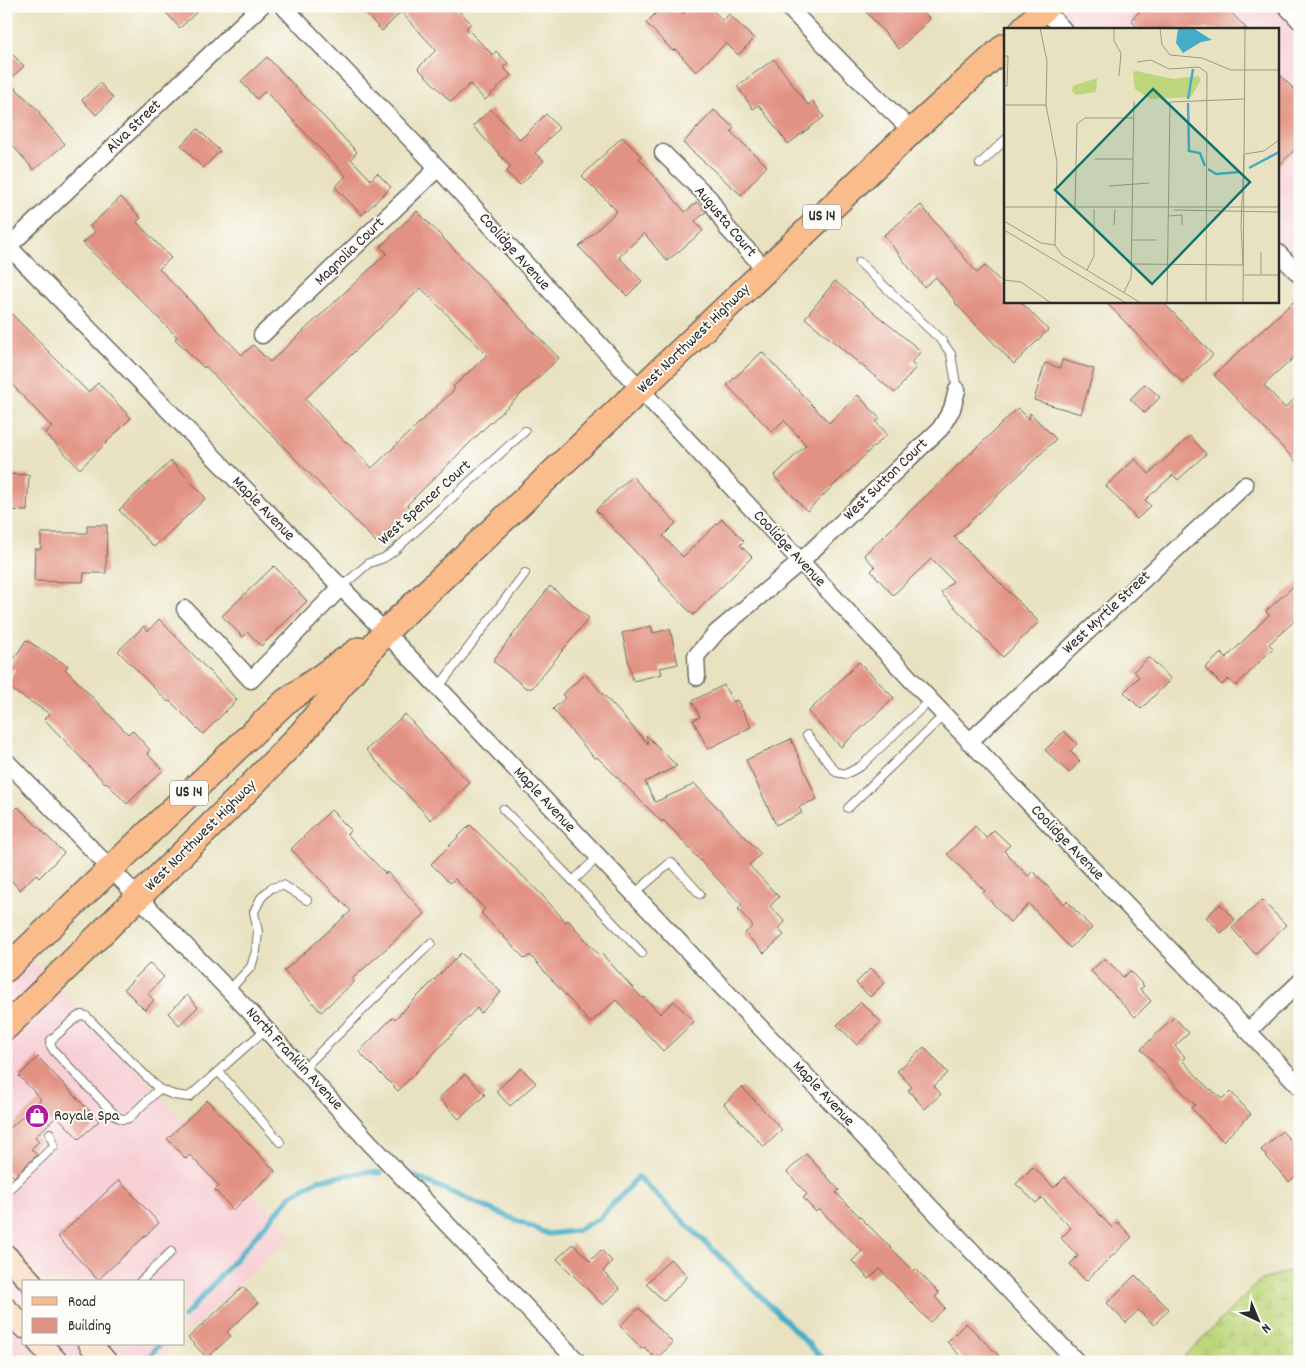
<svg xmlns="http://www.w3.org/2000/svg" width="1306" height="1368" viewBox="0 0 1306 1368" font-family="Dekko,sans-serif">
	<style>
		.built { fill: #f7cfd5 }
		.wetland { fill: url(#wetland-marsh); stroke: #748053 }
		.lines { fill: none; stroke-linecap: round; stroke-linejoin: round }
		.stream { stroke: #45adc5; stroke-width: 5.5 }
		.building { fill: #e29282; fill-rule: evenodd }
		.service-casing { stroke: #6d6b60; stroke-width: 10 }
		.minor-casing { stroke: #6d6b60; stroke-width: 19 }
		.secondary-casing { stroke: #6d6b60; stroke-width: 25 }
		.primary-casing { stroke: #6d6b60; stroke-width: 28 }
		.service { stroke: #fff; stroke-width: 8 }
		.minor { stroke: #fff; stroke-width: 16 }
		.secondary { stroke: #fde4d1; stroke-width: 22 }
		.primary { stroke: #fabc8b; stroke-width: 25 }
		.labels { text-anchor: middle; dominant-baseline: central; stroke-width: 4; stroke-linejoin: round; paint-order: stroke }
		.shield { fill: #fdfcf7; stroke: #6a6a68; stroke-width: 1 }
		.shield-label { font-size: 15px; font-weight: bold; fill: #2b2b2b }
		.street-label { font-size: 16px; fill: #2b2b2b; stroke: #fdfcf7 }
		.poi-label { font-size: 16px; fill: #2b2b2b; stroke: #fdfcf7; text-anchor: start }
		.inset-river { fill: none; stroke: #45adc5; stroke-width: 2.5 }
		.inset-road { fill: none; stroke: #9c9985; stroke-width: 1 }
		.view { fill: #0f766e; fill-opacity: 0.15; stroke: #0f766e; stroke-width: 2.5 }
		.inset-edge { fill: none; stroke: #2b2b2b; stroke-width: 2.5 }
	</style>
	<defs>
		<pattern id="wetland-marsh" width="20" height="14" patternUnits="userSpaceOnUse" patternTransform="scale(1.25)"><rect width="20" height="14" fill="#bdd67b"/><path d="M1 5h8M5 5V1M11 12h8M15 12V8" fill="none" stroke="#a3b86a"/></pattern>
	</defs>
	<rect width="100%" height="100%" fill="#fdfcf7"/>
	<filter id="ink" filterUnits="userSpaceOnUse"><feTurbulence type="fractalNoise" baseFrequency=".02" numOctaves="2"/><feDisplacementMap in="SourceGraphic" scale="10" xChannelSelector="R" yChannelSelector="G"/><feConvolveMatrix kernelMatrix="1 2 1 2 8 2 1 2 1" color-interpolation-filters="sRGB"/></filter>
	<filter id="wash" filterUnits="userSpaceOnUse"><feTurbulence type="fractalNoise" baseFrequency=".0096" numOctaves="4" result="noise"/><feDisplacementMap in="SourceGraphic" scale="20" xChannelSelector="R" yChannelSelector="G"/><feGaussianBlur stdDeviation="1.12" result="paint"/><feColorMatrix in="noise" values="0 0 0 0 0 0 0 0 0 0 0 0 0 0 0 0 0 1.4 0 .05"/><feComposite in="paint" operator="in"/></filter>
	<g filter="url(#wash)">
		<rect width="100%" height="100%" fill="#e8e2c1"/>
		<g class="built">
			<path d="M1047,6H1300V275L1277,252V29H1063Z"/>
			<path d="M6,932L292,1235L184,1336V1282H24V1344H175L157,1362H6Z"/>
		</g>
		<path class="wetland" d="M1300,1267V1362H1179L1259,1281Z"/>
		<g class="lines">
			<g class="stream">
				<path d="M409,1174L548,1234L575,1231L600,1218L638,1177L785,1320L826,1362"/>
				<path d="M184,1317L292,1195L318,1180L366,1172L380,1173"/>
				<path d="M145,1362L160,1344"/>
			</g>
		</g>
		<g id="blocks">
			<g class="building">
				<path d="M160,6H203L180,28Z"/>
				<path d="M358,6H454L471,23L466,28L493,55L496,51L508,63L503,67L511,75L485,100L470,84L451,102L418,68L436,50L401,12L382,31Z"/>
				<path d="M663,6H677L684,14L693,6H709L723,21L729,14L754,39L738,55L726,43L696,72L675,49L673,51L646,23Z"/>
				<path d="M861,6H917L930,19L899,49Z"/>
				<path d="M1145,6H1225L1247,29H1139L1131,20Z"/>
				<path d="M6,48L24,66L8,81L40,112L39,114L65,144L34,170L6,138Z"/>
				<path d="M267,57L357,152L351,159L371,180L377,173L391,187L362,215L335,187L346,176L265,91L257,99L241,81Z"/>
				<path d="M774,59L808,105L813,101L824,117L788,144L759,105L753,109L737,86Z"/>
				<path d="M1277,72L1300,95V145L1277,167Z"/>
				<path d="M100,83L113,98L96,115L82,100Z"/>
				<path d="M491,109L520,140L546,114L559,128L535,153L544,161L520,185L506,172L511,167L473,126Z"/>
				<path d="M714,110L734,128L731,132L767,166L741,195L683,143Z"/>
				<path d="M198,129L220,151L203,168L181,145Z"/>
				<path d="M622,137L641,156L639,158L685,212L697,202L706,212L695,221L703,231L667,261L644,233L619,257L642,281L627,296L579,247L617,211L582,176Z"/>
				<path d="M121,197L141,218L137,222L171,258L159,269L242,355L253,345L270,362L387,253L380,247L417,211L559,358L486,427L407,505L411,509L376,542L205,366L204,368L175,339L177,337L124,283L83,243L95,232L90,226ZM421,288L487,355L453,387L455,389L372,468L346,441L345,442L305,399Z"/>
				<path d="M921,205L977,273L985,266L1005,286V301H1020L1048,330L1014,364L955,303L956,302L936,277L924,287L884,235Z"/>
				<path d="M835,281L921,351L911,363L916,367L895,393L805,318Z"/>
				<path d="M1105,301H1162L1213,355L1183,383Z"/>
				<path d="M1293,302L1300,309V352L1264,385L1285,408L1300,394V466L1214,375Z"/>
				<path d="M6,308L88,392L98,383L131,418L80,469L45,433L52,427L6,378Z"/>
				<path d="M762,352L829,423L858,395L880,419L876,422L887,434L807,511L774,476L806,445L784,420L772,432L727,385Z"/>
				<path d="M1062,360L1094,369L1081,414L1034,400L1045,363L1060,368Z"/>
				<path d="M1145,384L1160,397L1145,413L1130,399Z"/>
				<path d="M1018,408L1029,419L1030,413L1056,439L954,537L1039,622L1003,657L941,593L953,581L931,559L893,595L871,571L875,567L864,555Z"/>
				<path d="M1190,436L1206,454L1178,480L1173,475L1145,500L1151,506L1137,519L1106,486L1135,459L1149,474Z"/>
				<path d="M171,461L206,498L154,547L119,510Z"/>
				<path d="M6,474L29,475L27,511L6,510Z"/>
				<path d="M632,476L676,523L663,536L683,557L722,519L744,541L740,545L752,557L693,615L659,580L661,579L596,510Z"/>
				<path d="M87,525H107L106,573H84L83,582L34,581L35,549H41V533H87Z"/>
				<path d="M274,566L307,601L261,646L248,632L243,637L222,616Z"/>
				<path d="M1300,580V616L1269,644L1273,648L1236,686L1228,679L1222,685L1205,668L1221,653L1226,658L1269,615L1266,611Z"/>
				<path d="M550,586L589,618L532,688H526L493,661Z"/>
				<path d="M159,619L237,700L203,734L170,701L168,702L118,651L144,626L148,631Z"/>
				<path d="M651,626L653,633L670,629L678,664L660,668L662,674L633,681L622,633Z"/>
				<path d="M26,640L68,666L65,669L128,734L132,730L150,750L147,753L163,770L127,804L106,782L105,783L44,719L50,714L6,686L15,670L9,667Z"/>
				<path d="M1149,657L1171,679L1141,709L1124,692L1139,677L1134,671Z"/>
				<path d="M859,662L894,698L841,747L808,712Z"/>
				<path d="M585,674L648,744L646,735L677,766L645,782L655,802L695,784L761,854L749,865L779,897L770,906L785,922L778,929L784,935L764,953L745,933L753,926L738,909L742,905L696,856L677,834L663,820L662,822L597,757L595,759L553,709L565,698L562,695Z"/>
				<path d="M724,685L733,702L737,700L751,727L708,749L693,720L700,717L692,701Z"/>
				<path d="M405,714L439,753L440,752L470,783L431,820L366,750Z"/>
				<path d="M1064,731L1077,744L1070,751L1080,761L1069,773L1045,750Z"/>
				<path d="M791,739L817,799L799,807L802,813L776,825L746,760Z"/>
				<path d="M18,807L64,853L39,878L36,874L20,890L6,875V818Z"/>
				<path d="M331,810L351,830L347,834L386,874L387,872L425,914L352,979L354,982L321,1012L284,971L351,911L291,849Z"/>
				<path d="M470,825L540,893L566,922L568,920L599,955L601,953L643,999L644,997L660,1014L674,1001L694,1022L663,1051L616,1000L590,1023L530,955L525,959L481,913L485,909L455,879L450,883L431,864Z"/>
				<path d="M975,826L986,838L994,830L1010,845L1004,851L1028,876L1033,871L1064,904L1067,901L1092,928L1070,948L1029,904L1010,922L983,893L985,891L947,854Z"/>
				<path d="M1262,900L1286,925L1255,954L1232,928Z"/>
				<path d="M1220,904L1235,920L1221,933L1206,917Z"/>
				<path d="M461,953L501,992L481,1013L477,1008L398,1091L359,1052L393,1017L395,1019Z"/>
				<path d="M1105,958L1123,977L1130,971L1144,986L1140,989L1151,1001L1135,1017L1091,971Z"/>
				<path d="M150,963L164,977L148,994L154,1000L145,1010L124,989Z"/>
				<path d="M871,968L885,982L870,997L856,983Z"/>
				<path d="M187,995L198,1007L179,1025L168,1013Z"/>
				<path d="M861,1002L881,1022L857,1045L837,1025Z"/>
				<path d="M1174,1017L1189,1033L1175,1046L1185,1057L1182,1060L1210,1090L1211,1089L1222,1099L1230,1091L1251,1114L1223,1141L1191,1108L1195,1105L1141,1049Z"/>
				<path d="M924,1047L948,1073L934,1086L941,1094L925,1109L908,1090L912,1087L897,1071Z"/>
				<path d="M38,1057L99,1121L79,1139L57,1116L35,1137L39,1141L31,1149L37,1155L14,1177L6,1169V1132L41,1099L19,1076Z"/>
				<path d="M521,1068L536,1083L510,1106L496,1091Z"/>
				<path d="M465,1074L485,1095L459,1119L439,1098Z"/>
				<path d="M742,1087L782,1130L764,1147L724,1104Z"/>
				<path d="M207,1100L275,1171L233,1210L215,1190L219,1186L190,1155L186,1159L167,1139Z"/>
				<path d="M1282,1131L1300,1151V1172L1289,1182L1261,1150Z"/>
				<path d="M806,1154L839,1190L836,1193L914,1271L916,1269L939,1293L935,1297L945,1308L930,1322L880,1269L869,1279L852,1261L862,1251L819,1209L816,1212L803,1198L807,1194L787,1172Z"/>
				<path d="M1033,1167L1054,1188L1065,1177L1112,1228L1118,1222L1132,1237L1086,1281L1070,1264L1078,1256L1061,1238L1071,1228L1042,1198L1036,1203L1016,1184Z"/>
				<path d="M119,1180L159,1223L98,1280L58,1237Z"/>
				<path d="M573,1244L590,1261L601,1250L612,1261L603,1271L620,1289L603,1305L557,1259Z"/>
				<path d="M670,1259L688,1276L664,1301L646,1284Z"/>
				<path d="M1135,1275L1169,1309L1154,1325L1138,1310L1126,1323L1107,1303Z"/>
				<path d="M243,1287L258,1303L227,1332L231,1336L207,1358L188,1338Z"/>
				<path d="M639,1308L673,1343L656,1359L644,1347L642,1349L620,1326Z"/>
				<path d="M966,1323L1005,1362H966L947,1342Z"/>
			</g>
		</g>
	</g>
	<g filter="url(#ink)">
		<use href="#blocks" fill-opacity="0" stroke="#6d6b60" stroke-width="1"/>
		<g class="lines">
			<g class="service-casing">
				<g id="service">
					<path d="M980,164L1005,140"/>
					<path d="M859,262L942,341L951,354L957,390"/>
					<path d="M340,588L369,563L384,558L394,551L525,431"/>
					<path d="M438,688L525,573"/>
					<path d="M807,735L836,772L846,774L861,766L930,700"/>
					<path d="M848,808L944,715"/>
					<path d="M503,809L573,881"/>
					<path d="M598,857L573,881L642,953"/>
					<path d="M634,894L671,862L700,894"/>
					<path d="M229,990L251,967L256,951L258,932L254,912L261,898L271,888L283,885L307,900"/>
					<path d="M303,1069L431,943"/>
					<path d="M219,1072L280,1142"/>
					<path d="M159,1089L86,1016L81,1015L77,1017L51,1040L50,1044L54,1051L115,1115C120,1119 123,1120 129,1118L159,1089L174,1095L189,1097L266,1029"/>
					<path d="M6,1189L8,1190L54,1146L50,1133"/>
					<path d="M140,1282L171,1252"/>
				</g>
			</g>
			<g class="minor-casing">
				<g id="minor">
					<path d="M283,6L438,168L640,389L930,700L1248,1031L1300,1087"/>
					<path d="M787,6L856,77L912,131"/>
					<path d="M1286,6L1300,21"/>
					<path d="M1044,9L1063,29"/>
					<path d="M663,153L710,199L727,228L766,270"/>
					<path d="M6,244L417,665L1077,1362"/>
					<path d="M6,249L261,6"/>
					<path d="M1277,252L1300,275"/>
					<path d="M262,335L438,168"/>
					<path d="M185,609L251,680L340,588"/>
					<path d="M697,677L696,656L716,633L800,562L940,429L952,409L957,390"/>
					<path d="M969,742L1245,485"/>
					<path d="M6,761L250,1012L368,1141L578,1362"/>
					<path d="M1248,1031L1300,982"/>
				</g>
			</g>
			<g class="secondary-casing">
				<g id="secondary">
					<path d="M6,1256L31,1282"/>
					<path d="M6,1309L24,1327"/>
					<path d="M40,1344L57,1362"/>
					<path d="M90,1344L106,1362"/>
				</g>
			</g>
			<g class="primary-casing">
				<g id="primary">
					<path d="M1023,29L1047,6"/>
					<path d="M6,969L285,702L359,650"/>
					<path d="M6,1027L242,795L302,733L384,633L912,131L1005,46"/>
				</g>
			</g>
			<use href="#service" class="service"/>
			<use href="#minor" class="minor"/>
			<use href="#secondary" class="secondary"/>
			<use href="#primary" class="primary"/>
		</g>
	</g>
	<defs>
		<g id="shop-disc" transform="scale(1.25)"><circle r="9.5" fill="#b5179e" stroke="#fdfcf7"/><path d="M-5-2.5h2.3a2.7 3.5 0 0 1 5.4 0H5L5.5 6h-11ZM-1.5-2.5h3a1.5 2.3 0 0 0-3 0Z" fill="#fff"/></g>
	</defs>
	<g fill-rule="evenodd">
		<use href="#shop-disc" x="37" y="1116"/>
	</g>
	<g class="labels">
		<g class="shield">
			<rect x="803" y="204.5" width="38" height="25" rx="4"/>
			<rect x="170" y="780.5" width="38" height="25" rx="4"/>
		</g>
		<g class="shield-label">
			<text x="822" y="217">US 14</text>
			<text x="189" y="793">US 14</text>
		</g>
		<g class="street-label">
			<text transform="translate(134 127) rotate(-44)">Alva Street</text>
			<text transform="translate(725 222) rotate(50)">Augusta Court</text>
			<text transform="translate(350 252) rotate(-44)">Magnolia Court</text>
			<text transform="translate(514 252) rotate(48)">Coolidge Avenue</text>
			<text transform="translate(694 339) rotate(-44)">West Northwest Highway</text>
			<text transform="translate(886 480) rotate(-44)">West Sutton Court</text>
			<text transform="translate(425 503) rotate(-42)">West Spencer Court</text>
			<text transform="translate(263 509) rotate(46)">Maple Avenue</text>
			<text transform="translate(789 549) rotate(47)">Coolidge Avenue</text>
			<text transform="translate(1107 613) rotate(-43)">West Myrtle Street</text>
			<text transform="translate(544 800) rotate(47)">Maple Avenue</text>
			<text transform="translate(201 836) rotate(-45)">West Northwest Highway</text>
			<text transform="translate(1067 843) rotate(46)">Coolidge Avenue</text>
			<text transform="translate(294 1059) rotate(47)">North Franklin Avenue</text>
			<text transform="translate(823 1094) rotate(47)">Maple Avenue</text>
		</g>
		<g class="poi-label">
			<text x="54" y="1116">Royale Spa</text>
		</g>
	</g>
	<g transform="translate(1004 28)">
		<rect width="275" height="275" fill="#e8e2c1"/>
		<path d="M132,43L169,51L194,48L197,52L187,69L146,71L131,61L129,44ZM93,50L92,64L72,67L68,63L69,58Z" fill="#bdd67b"/>
		<path d="M174,0H189L208,12L197,14L179,25L172,15Z" fill="#45adc5"/>
		<path class="inset-river" d="M184,71L189,41M184,75L185,123L196,125L201,138M245,140L275,124M204,141L212,146L235,144"/>
		<path class="inset-road" d="M36,0L43,33L42,77L53,134L51,217L58,227L137,275M110,0V13L117,25L115,48M156,0L158,17L166,27L198,30L227,42H275M0,28H4L3,58H0M133,34L147,32L165,41L195,39L203,45L202,275M0,77H42M241,126L260,123L275,112M91,131H129M105,158L145,155M0,179H275M71,179L73,96L81,90H129M170,182L275,184M165,188L178,187V197M0,193L37,215L51,217M110,197L111,181M0,202L122,275M128,212H153M127,236L239,237M239,237L237,197L240,127M83,242L90,228V181M239,247H275M257,247V224M0,252L17,254L47,275M120,264L127,250L130,73M163,275L166,74L240,71M239,275L241,0"/>
		<path class="view" d="M149,61L246,154L148,256L51,162Z"/>
		<rect width="275" height="275" class="inset-edge"/>
	</g>
	<rect width="1306" height="1368" fill="none" stroke="#fdfcf7" stroke-width="25"/>
	<rect x="22" y="1280" width="162" height="65" fill="#fdfcf7" stroke="#a9a8a5"/>
	<rect x="32" y="1297" width="25" height="8" fill="#fabc8b" stroke="#a9a8a5"/>
	<text x="68" y="1306" font-size="15" fill="#2b2b2b">Road</text>
	<rect x="32" y="1318" width="25" height="15" fill="#e29282" stroke="#a9a8a5"/>
	<text x="68" y="1330" font-size="15" fill="#2b2b2b">Building</text>
	<g transform="translate(1258 1320) rotate(136)" stroke="#fdfcf7" stroke-width="4" paint-order="stroke">
	<path d="M0-4L9 19L0 12L-9 19Z" fill="#2b2b2b"/>
	<text y="-8" font-size="14" font-weight="bold" text-anchor="middle" fill="#2b2b2b">N</text>
	</g>
</svg>
